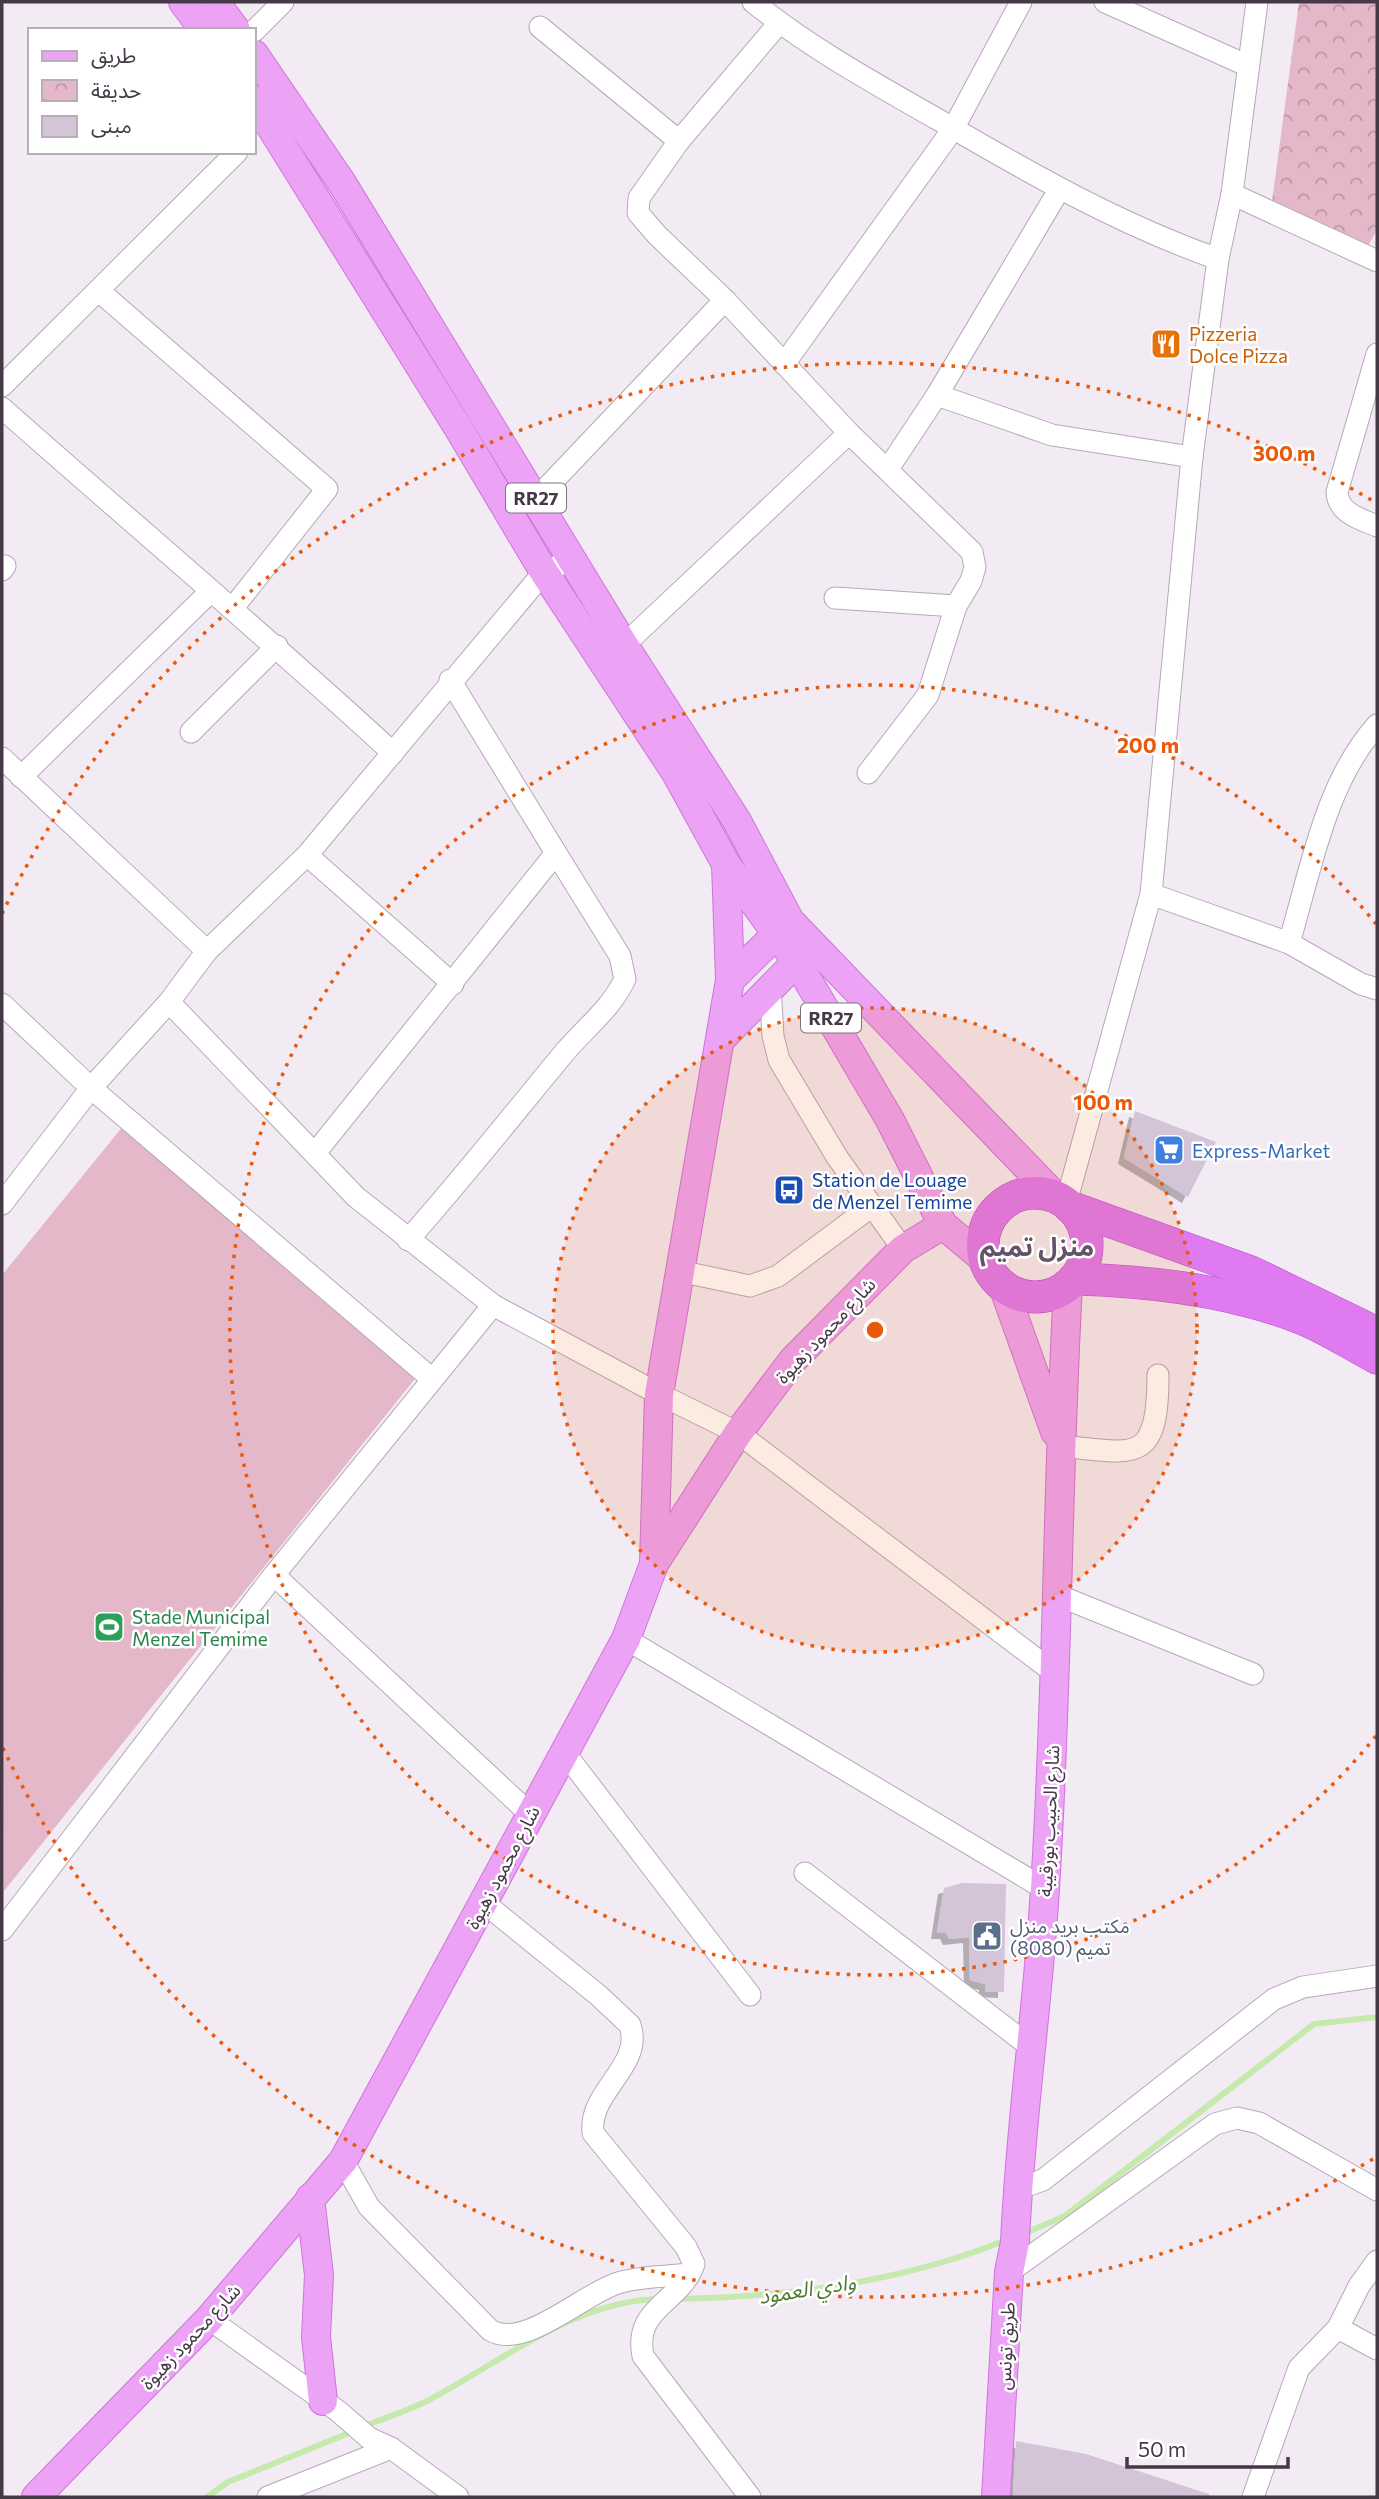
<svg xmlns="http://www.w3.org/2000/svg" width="1379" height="2499" viewBox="0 0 1379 2499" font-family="Commissioner,'Noto Sans Arabic',sans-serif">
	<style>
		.park { fill: url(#park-crowns) }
		.pitch { fill: #e4b8c8 }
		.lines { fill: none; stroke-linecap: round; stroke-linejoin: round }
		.stream { stroke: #c6eaae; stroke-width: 6 }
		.building { fill: #d4c4d7; filter: url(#shadow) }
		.minor-casing { stroke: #b6a8b9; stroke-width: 23 }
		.major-casing { stroke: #cd74d9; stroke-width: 30 }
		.highway-casing { stroke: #b74acf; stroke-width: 33 }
		.minor { stroke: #fff; stroke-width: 21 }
		.major { stroke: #eda3f5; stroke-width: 28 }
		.highway { stroke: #df7af0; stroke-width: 32 }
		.ring { fill: none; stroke: #e8590c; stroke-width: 3.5; stroke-dasharray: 3.5 7 }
		.labels { text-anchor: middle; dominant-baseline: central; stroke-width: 5; stroke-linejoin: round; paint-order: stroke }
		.shield { fill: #fff; stroke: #7d747e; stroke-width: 2 }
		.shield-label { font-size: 18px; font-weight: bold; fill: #453947 }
		.food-label { font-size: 19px; fill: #c56008; stroke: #fff; text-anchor: start }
		.shop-label { font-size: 19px; fill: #366cbe; stroke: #fff; text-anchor: start }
		.transit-label { font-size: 19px; fill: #164399; stroke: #fff; text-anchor: start }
		.street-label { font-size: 19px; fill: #453947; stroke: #fff }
		.leisure-label { font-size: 19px; fill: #27864d; stroke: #fff; text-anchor: start }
		.service-label { font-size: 19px; fill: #4e5e75; stroke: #fff; text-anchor: start }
		.water-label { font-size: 21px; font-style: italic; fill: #4d7c2f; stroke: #fff }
		.district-label { font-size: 26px; font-weight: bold; fill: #645269; stroke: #fff }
		.centre { fill: #e8590c; stroke: #fff; stroke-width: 3.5 }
		.ring-label { font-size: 21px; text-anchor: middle; font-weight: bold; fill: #e8590c; stroke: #fff; stroke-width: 5; stroke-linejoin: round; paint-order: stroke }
	</style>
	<defs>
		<pattern id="park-crowns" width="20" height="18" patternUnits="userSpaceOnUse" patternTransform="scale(1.75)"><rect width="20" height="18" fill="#e4b8c8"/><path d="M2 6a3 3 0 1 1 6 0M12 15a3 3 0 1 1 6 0" fill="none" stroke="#bb97a4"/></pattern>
		<filter id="shadow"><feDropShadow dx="-6" dy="6" stdDeviation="0" flood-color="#0004"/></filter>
	</defs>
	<rect width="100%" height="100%" fill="#f3ebf4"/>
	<path class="park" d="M1299,2H1377V230L1368,246L1272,201Z"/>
	<path class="pitch" d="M128,1120L426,1365L4,1891L2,1275Z"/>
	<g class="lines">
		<g class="stream">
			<path d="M1023,2234L1065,2216L1314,2024L1377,2017"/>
			<path d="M678,2299C788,2297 903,2282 1006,2240"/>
			<path d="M364,2426C386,2418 409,2410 429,2400C501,2362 576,2300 660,2299"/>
			<path d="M207,2497L228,2482L354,2431"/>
		</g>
	</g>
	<g class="building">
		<path d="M1135,1111L1216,1142L1188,1197L1124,1158Z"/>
		<path d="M962,1883L1006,1884L1004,1992L985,1991V1984L970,1980L969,1937L949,1939L946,1933H937L944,1888Z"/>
		<path d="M1016,2441L1086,2454L1209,2494V2497H1013Z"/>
	</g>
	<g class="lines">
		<g class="minor-casing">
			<g id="minor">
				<path d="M753,2C810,48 874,83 937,119C1028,172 1118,224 1218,259"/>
				<path d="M1105,2L1246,65"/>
				<path d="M779,23L679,141L639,198L638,213L657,235L725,300L849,433L972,552L975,567L971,581L956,606L928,695L868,773"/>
				<path d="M540,27L679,141"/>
				<path d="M254,31L283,2"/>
				<path d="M1232,194L1377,261"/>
				<path d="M99,291L327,489L232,609"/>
				<path d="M1377,354L1337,492C1338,513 1360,519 1377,526"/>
				<path d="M784,364L953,129L1021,2"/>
				<path d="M2,386L237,152"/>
				<path d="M937,395L1052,435L1192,457"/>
				<path d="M2,408C132,523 265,635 393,753"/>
				<path d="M888,469L937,395L1059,190"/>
				<path d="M536,499L725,300"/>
				<path d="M2,570L5,566"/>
				<path d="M835,598L956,606"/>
				<path d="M624,645L849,433"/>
				<path d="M191,732L277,646"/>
				<path d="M2,758L207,951"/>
				<path d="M21,777L210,592"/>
				<path d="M307,855L453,984"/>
				<path d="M1151,894L1289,943L1361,984L1377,989"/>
				<path d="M1289,943C1311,870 1325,783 1377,725"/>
				<path d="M770,986L773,1036L779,1060L837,1157L903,1249"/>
				<path d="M169,1002L356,1197L493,1305L659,1394L738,1433L1056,1674"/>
				<path d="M2,1004L91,1088L432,1379"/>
				<path d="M316,1152L556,853L450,680"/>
				<path d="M1066,1203L1151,894L1192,457L1218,259L1232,194L1257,2"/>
				<path d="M2,1204L91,1088L169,1002L207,951L307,855L544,572L571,560"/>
				<path d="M408,1240C462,1179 512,1116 564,1053C585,1028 611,1009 625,979L620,956L556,853"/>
				<path d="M679,1271L750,1286L778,1276L872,1206"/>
				<path d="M1060,1446C1135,1453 1158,1466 1158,1375"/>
				<path d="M274,1575L530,1814"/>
				<path d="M1057,1595L1253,1674"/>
				<path d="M626,1639L1045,1889"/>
				<path d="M564,1752L750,1995"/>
				<path d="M805,1873L1032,2048"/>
				<path d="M483,1902L598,1995L630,2025C644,2066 588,2091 593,2133L686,2247L694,2264C681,2303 633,2307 643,2356L750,2497"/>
				<path d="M2,1930L274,1575L493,1305"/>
				<path d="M343,2161L369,2207L490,2330C524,2351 584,2293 618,2283C640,2276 666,2277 689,2274"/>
				<path d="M1017,2189L1043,2180L1274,1999L1303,1987L1377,1976"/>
				<path d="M1009,2272L1215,2124L1237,2118L1259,2123L1377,2190"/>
				<path d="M209,2319L338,2411L369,2438L391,2448L458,2497"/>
				<path d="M1338,2328L1377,2349"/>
				<path d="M268,2497L391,2448"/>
				<path d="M1253,2497L1299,2368L1338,2328L1359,2286L1377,2261"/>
			</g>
		</g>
		<g class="major-casing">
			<g id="major">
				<path d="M183,2L204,30"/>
				<path d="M215,2L236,30"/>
				<path d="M254,54L342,183L624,645L737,821L790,921L1056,1197"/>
				<path d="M254,100L459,429L544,572L676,773L726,864L797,962L890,1120L943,1225L985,1260"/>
				<path d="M726,864L730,980"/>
				<path d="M722,1038L810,948"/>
				<path d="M1003,1286L1055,1432"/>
				<path d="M654,1564L659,1394L730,980L789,922"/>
				<path d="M310,2198L319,2275L316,2337L323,2401"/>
				<path d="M36,2497L209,2319L343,2161L626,1639L654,1564L738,1433L793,1360L903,1249L943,1225"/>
				<path d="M996,2497L1009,2272L1015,2242C1020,2124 1038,2007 1045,1888C1058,1687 1057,1486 1068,1285"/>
			</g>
		</g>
		<g class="highway-casing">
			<g id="highway">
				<circle cx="1035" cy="1245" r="52"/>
				<path d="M1070,1207L1251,1272L1377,1333"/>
				<path d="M1074,1279C1151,1281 1229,1290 1301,1318C1327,1328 1352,1345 1377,1358"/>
			</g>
		</g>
		<use href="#minor" class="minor"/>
		<use href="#major" class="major"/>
		<use href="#highway" class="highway"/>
	</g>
	<circle cx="875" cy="1330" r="322" fill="#e8590c" fill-opacity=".12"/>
	<g class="ring">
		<circle cx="875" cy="1330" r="322"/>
		<path d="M1376 1736A645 645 0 1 1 1376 924"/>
		<path d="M1373 2159A967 967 0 0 1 2 1746M2 914A967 967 0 0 1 1373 501"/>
	</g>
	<defs>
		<g id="restaurant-square" transform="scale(1.575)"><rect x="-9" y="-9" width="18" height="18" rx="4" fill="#e8710a" stroke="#fff"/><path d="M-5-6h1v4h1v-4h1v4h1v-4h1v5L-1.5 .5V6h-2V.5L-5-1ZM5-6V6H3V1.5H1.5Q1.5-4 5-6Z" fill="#fff"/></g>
		<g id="supermarket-square" transform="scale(1.575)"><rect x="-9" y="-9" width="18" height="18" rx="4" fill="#3f7fe0" stroke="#fff"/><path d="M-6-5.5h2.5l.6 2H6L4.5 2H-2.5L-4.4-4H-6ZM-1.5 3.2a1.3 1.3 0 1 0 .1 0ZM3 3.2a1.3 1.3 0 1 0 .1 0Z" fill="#fff"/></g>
		<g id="bus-square" transform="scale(1.575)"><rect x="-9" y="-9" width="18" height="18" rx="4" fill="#1a4fb4" stroke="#fff"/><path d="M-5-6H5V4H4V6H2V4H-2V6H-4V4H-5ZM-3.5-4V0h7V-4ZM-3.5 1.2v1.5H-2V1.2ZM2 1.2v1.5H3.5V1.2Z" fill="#fff"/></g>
		<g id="stadium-square" transform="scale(1.575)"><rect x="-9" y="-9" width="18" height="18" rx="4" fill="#2e9e5b" stroke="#fff"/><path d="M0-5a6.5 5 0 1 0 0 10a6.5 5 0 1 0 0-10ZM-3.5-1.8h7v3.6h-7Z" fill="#fff"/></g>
		<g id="civic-square" transform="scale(1.575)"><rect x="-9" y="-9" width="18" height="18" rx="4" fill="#5c6f8a" stroke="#fff"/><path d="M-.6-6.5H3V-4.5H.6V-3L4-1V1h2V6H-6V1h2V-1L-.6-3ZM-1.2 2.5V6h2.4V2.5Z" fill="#fff"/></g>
	</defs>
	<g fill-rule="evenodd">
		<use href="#restaurant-square" x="1166" y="344"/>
		<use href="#supermarket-square" x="1169" y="1150"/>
		<use href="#bus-square" x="789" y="1190"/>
		<use href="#stadium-square" x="109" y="1627"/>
		<use href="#civic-square" x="987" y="1936"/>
	</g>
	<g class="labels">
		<g class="shield">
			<rect x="506" y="483.5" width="60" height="29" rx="5"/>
			<rect x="801" y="1003.5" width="60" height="29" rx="5"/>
		</g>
		<g class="shield-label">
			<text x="536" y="498">RR27</text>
			<text x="831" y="1018">RR27</text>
		</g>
		<g class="food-label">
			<text x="1189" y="333">Pizzeria<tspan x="1189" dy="22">Dolce Pizza</tspan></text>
		</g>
		<g class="shop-label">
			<text x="1192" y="1150">Express-Market</text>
		</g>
		<g class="transit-label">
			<text x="812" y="1179">Station de Louage<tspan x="812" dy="22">de Menzel Temime</tspan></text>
		</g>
		<g class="street-label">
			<text transform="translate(825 1330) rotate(-47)">شارع محمود زهيوة</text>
			<text transform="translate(1048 1821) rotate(-87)">شارع الحبيب بورقيبة</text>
			<text transform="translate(502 1867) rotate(-62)">شارع محمود زهيوة</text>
			<text transform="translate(190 2336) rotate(-47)">شارع محمود زهيوة</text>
			<text transform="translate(1005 2346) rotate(-87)">طريق تونس</text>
		</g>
		<g class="leisure-label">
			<text x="132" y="1616">Stade Municipal<tspan x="132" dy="22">Menzel Temime</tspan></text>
		</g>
		<g class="service-label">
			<text x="1010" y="1925">مكتب بريد منزل<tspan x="1010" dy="22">تميم (8080)</tspan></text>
		</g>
		<g class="water-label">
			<text transform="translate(807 2288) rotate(-9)">وادي العمود</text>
		</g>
		<g class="district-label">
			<text x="1037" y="1245">منزل تميم</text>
		</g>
	</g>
	<circle cx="875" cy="1330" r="10" class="centre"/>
	<g class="ring-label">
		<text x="1284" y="461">300 m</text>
		<text x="1148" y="753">200 m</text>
		<text x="1103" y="1110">100 m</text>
	</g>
	<rect width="1379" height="2499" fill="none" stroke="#453947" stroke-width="7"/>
	<rect x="28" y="28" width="228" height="126" fill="#ffffff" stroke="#b5b0b5" stroke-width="2"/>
	<rect x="42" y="51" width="35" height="10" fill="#eda3f5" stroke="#b5b0b5" stroke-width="2"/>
	<text x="91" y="63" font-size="21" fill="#453947">طريق</text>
	<rect x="42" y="80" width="35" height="21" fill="url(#park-crowns)" stroke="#b5b0b5" stroke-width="2"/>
	<text x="91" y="98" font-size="21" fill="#453947">حديقة</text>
	<rect x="42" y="116" width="35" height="21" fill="#d4c4d7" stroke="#b5b0b5" stroke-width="2"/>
	<text x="91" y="133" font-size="21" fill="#453947">مبنى</text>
	<path d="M1127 2457v10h161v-10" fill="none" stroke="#453947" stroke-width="3.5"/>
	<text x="1138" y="2457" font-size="21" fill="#453947" stroke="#ffffff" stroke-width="5" paint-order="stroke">50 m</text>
</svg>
